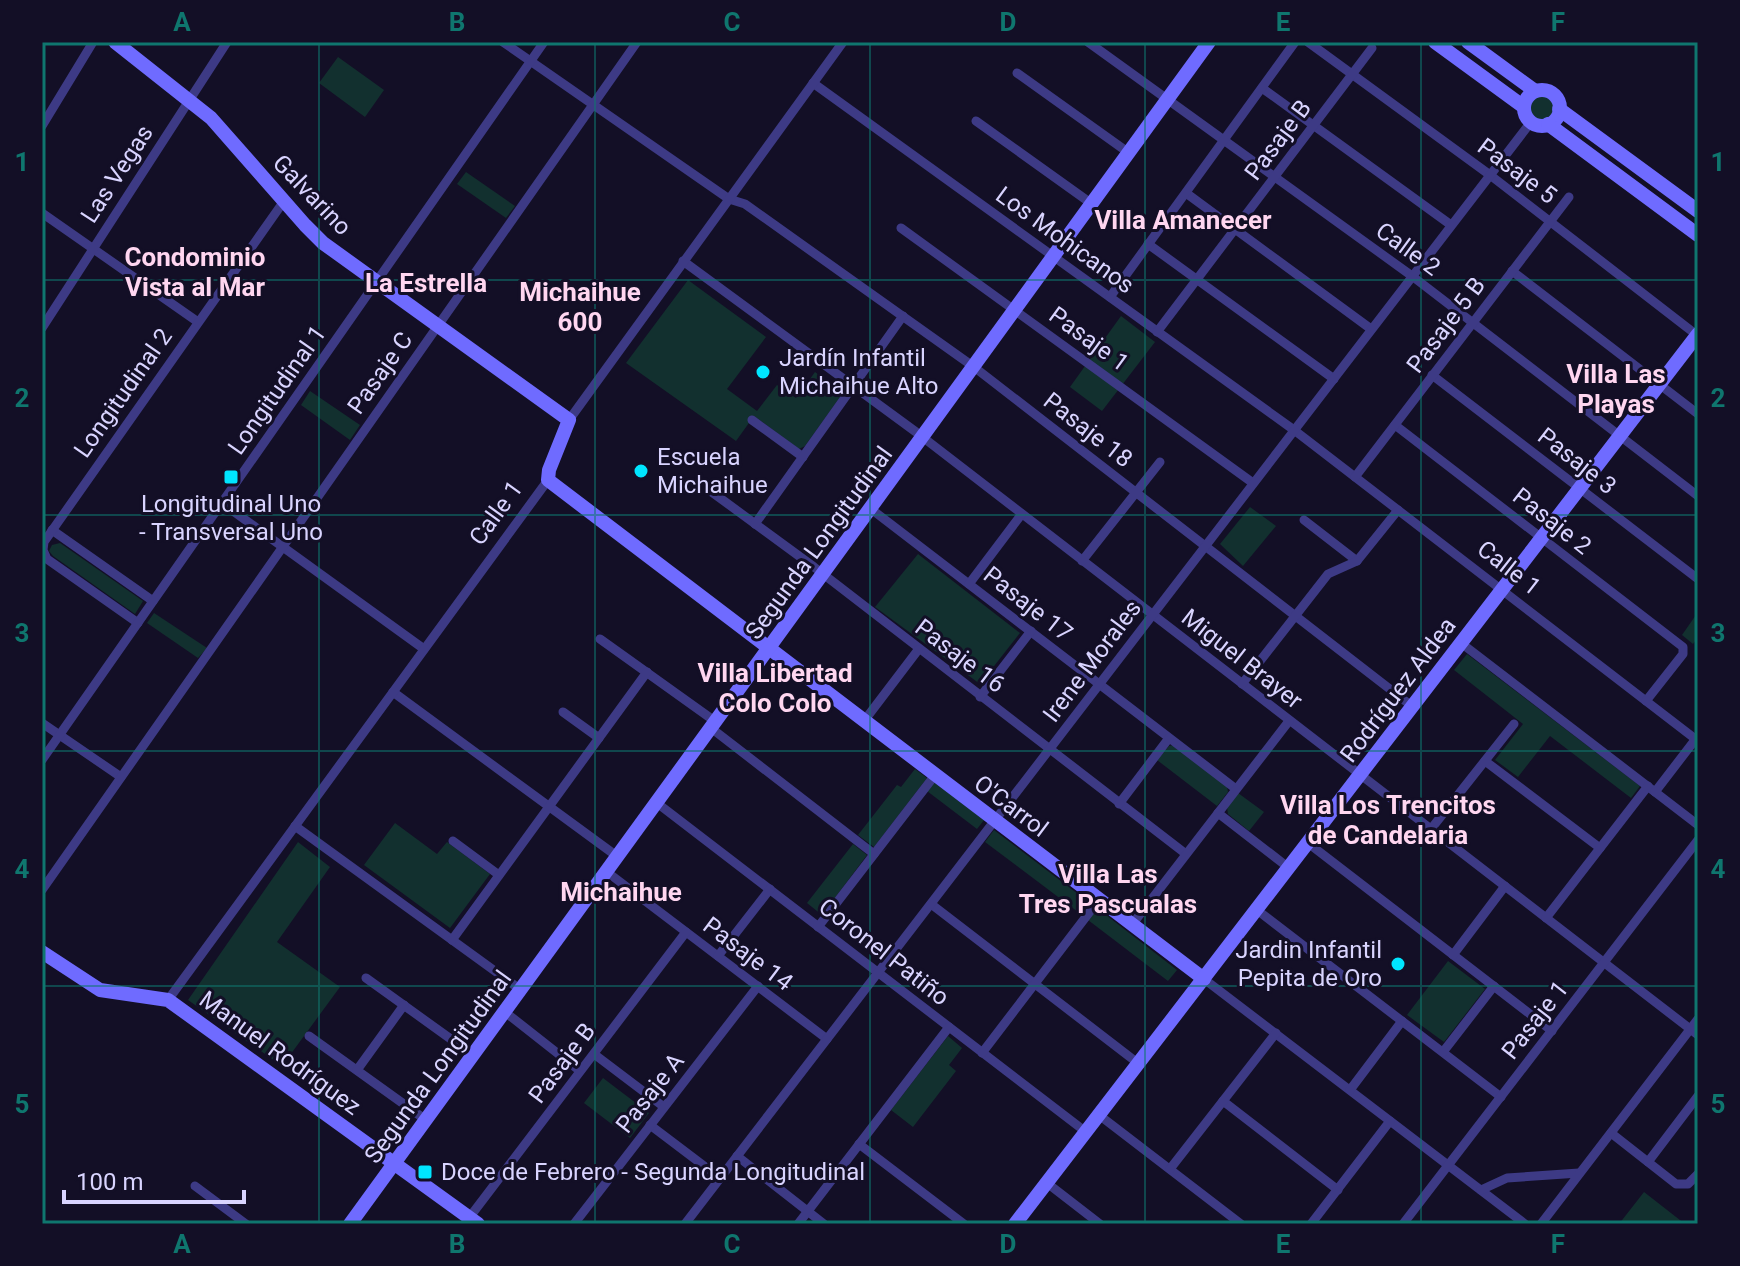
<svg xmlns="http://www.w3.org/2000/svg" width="1740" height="1266" viewBox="0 0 1740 1266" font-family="Roboto,sans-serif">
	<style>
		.green { fill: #12302f }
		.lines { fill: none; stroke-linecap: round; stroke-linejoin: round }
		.street { stroke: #3d3a85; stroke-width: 9 }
		.secondary { stroke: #6f6bff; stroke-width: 14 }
		.grid { fill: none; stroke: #0f766e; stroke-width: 2; stroke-opacity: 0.55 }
		.poi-dot { fill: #00e5ff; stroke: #130f26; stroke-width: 3 }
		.labels { text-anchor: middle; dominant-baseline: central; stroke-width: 6; stroke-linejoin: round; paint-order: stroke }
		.street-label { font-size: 24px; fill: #d9d4ff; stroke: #130f26 }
		.poi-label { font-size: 24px; fill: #d9d4ff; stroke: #130f26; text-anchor: start }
		.neighbourhood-label { font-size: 26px; font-weight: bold; fill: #ffd6f0; stroke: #130f26 }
		.neatline { fill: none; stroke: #0f766e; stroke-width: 3 }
		.grid-label { font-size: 26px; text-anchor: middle; font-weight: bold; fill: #0f766e }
	</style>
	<rect width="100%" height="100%" fill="#130f26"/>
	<g class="green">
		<path d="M338,57L384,90L365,117L319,83Z"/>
		<circle cx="1542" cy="108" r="12"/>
		<path d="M466,172L515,206L506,218L457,184Z"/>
		<path d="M688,280L766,337L727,389L757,411L777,385L796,398L815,372L843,393L805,446L799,449L754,416L736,441L626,363Z"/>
		<path d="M1121,316L1155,342L1102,411L1070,387Z"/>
		<path d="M310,391L360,425L350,440L301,405Z"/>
		<path d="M1250,507L1276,526L1243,566L1220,544Z"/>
		<path d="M60,543L143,601L135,614L53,556L49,551L52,545Z"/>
		<path d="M918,554L1020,633L980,684L875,607Z"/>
		<path d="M1698,612V637L1693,644L1682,635Z"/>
		<path d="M154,613L207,648L198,658L147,623Z"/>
		<path d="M1467,654L1640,786L1631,798L1550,736L1518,777L1495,760L1523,724L1454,670Z"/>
		<path d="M1174,745L1227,786L1228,792L1217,806L1157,760L1169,746Z"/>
		<path d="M915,769L927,778L874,847L858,835L897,785L901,787Z"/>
		<path d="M934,782L984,820L977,829L927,791Z"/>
		<path d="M1238,793L1264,812L1249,831L1228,814L1227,807Z"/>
		<path d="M395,823L437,854L447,842L490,874L450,928L364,865Z"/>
		<path d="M994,830L1091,904L1082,915L985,842Z"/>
		<path d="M298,842L330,867L277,942L340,987L282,1066L188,1000Z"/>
		<path d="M853,844L867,855L822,915L807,903Z"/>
		<path d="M1097,908L1177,970L1168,981L1088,920Z"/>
		<path d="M1448,961L1485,989L1444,1042L1407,1015Z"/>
		<path d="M948,1036L962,1048L949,1065L956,1071L913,1127L891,1110Z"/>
		<path d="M603,1078L649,1113L630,1138L584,1103Z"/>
		<path d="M1644,1192L1685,1224H1619Z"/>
	</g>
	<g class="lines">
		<g class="street">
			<path d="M503,42L729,199L745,204L974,367L1413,707"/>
			<path d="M1088,42L1412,276L1698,496"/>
			<path d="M1308,42L1490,175L1698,336"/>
			<path d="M1017,73L1129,153"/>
			<path d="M813,83L1294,430L1698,741"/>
			<path d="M1262,88L1451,225"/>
			<path d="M976,121L1092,204"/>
			<path d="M42,126L93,42"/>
			<path d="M1186,193L1371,329"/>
			<path d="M42,213L198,322"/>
			<path d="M901,228L1253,483"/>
			<path d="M1148,244L1334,379"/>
			<path d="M683,261L916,432L1698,1035"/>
			<path d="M1512,271L1698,414"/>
			<path d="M1110,297L1295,42"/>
			<path d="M42,328L227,42"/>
			<path d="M1157,332L1372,48"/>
			<path d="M1432,375L1698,579"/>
			<path d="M569,420L843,42"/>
			<path d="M752,420L803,457"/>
			<path d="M1395,425L1683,647V654L1646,701"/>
			<path d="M1355,477L1569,197"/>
			<path d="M709,490L814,567L1186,854"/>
			<path d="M222,503L424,649"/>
			<path d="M871,509L1236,789"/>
			<path d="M1304,520L1357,561"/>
			<path d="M755,524L903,316"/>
			<path d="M52,530L153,601"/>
			<path d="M1082,561L1160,462"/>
			<path d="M969,584L1021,515"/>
			<path d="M138,623L47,559L43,550L44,542L284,201"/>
			<path d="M600,639L716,722"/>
			<path d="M1461,643L1698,825"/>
			<path d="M1242,684L1328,574L1357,561L1398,510"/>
			<path d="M393,692L618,857"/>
			<path d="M980,697L1031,631"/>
			<path d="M563,712L599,738"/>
			<path d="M864,721L918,650"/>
			<path d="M42,723L121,777"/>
			<path d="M711,728L874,854"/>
			<path d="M42,760L544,42"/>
			<path d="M1485,761L1600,848"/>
			<path d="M1655,792L1698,736"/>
			<path d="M657,803L1086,1132"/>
			<path d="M1119,804L1169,738"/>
			<path d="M1218,813L1289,868"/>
			<path d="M295,826L521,990"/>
			<path d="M1431,829L1514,724"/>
			<path d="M453,841L499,875"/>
			<path d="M1308,843L1552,1031"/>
			<path d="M607,872L827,1039"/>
			<path d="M42,890L637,42"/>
			<path d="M931,904L1139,1064"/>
			<path d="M1257,910L1501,1097"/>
			<path d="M1546,918L1648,786"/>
			<path d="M1131,926L1289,721"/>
			<path d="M818,927L935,775"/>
			<path d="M452,940L647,672"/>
			<path d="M1453,955L1505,886"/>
			<path d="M718,956L770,889"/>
			<path d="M366,978L473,1055"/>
			<path d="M1204,979L1525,1224"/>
			<path d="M168,1000L548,480"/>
			<path d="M505,1012L580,1071"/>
			<path d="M309,1036L426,1120"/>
			<path d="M1443,1052L1494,986"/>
			<path d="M982,1053L1098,901"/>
			<path d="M594,1054L664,1107"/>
			<path d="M357,1070L404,1005"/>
			<path d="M1350,1090L1402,1021"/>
			<path d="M1223,1101L1338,1190"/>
			<path d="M1099,1115L1241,1224"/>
			<path d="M650,1125L720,1178"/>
			<path d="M1611,1133L1676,1184H1688L1698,1174"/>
			<path d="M859,1144L964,1224"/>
			<path d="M737,1156L824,1224"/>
			<path d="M1648,1162L1698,1096"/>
			<path d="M1170,1169L1276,1033"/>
			<path d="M1047,1183L1100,1224"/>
			<path d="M195,1186L246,1224"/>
			<path d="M1481,1190L1507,1178L1579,1173"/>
			<path d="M469,1218L686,932"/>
			<path d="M574,1224L758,986"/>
			<path d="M685,1224L1531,122"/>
			<path d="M798,1224L949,1027"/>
			<path d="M1311,1224L1390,1121"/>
			<path d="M1403,1224L1698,840"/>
			<path d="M1541,1224L1698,1019"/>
		</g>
		<g class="secondary">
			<path d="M115,42L211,118L305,225L323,243L569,420L549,470L548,480L1204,979"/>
			<path d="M1435,42L1524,107"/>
			<path d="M1468,42L1535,91"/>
			<circle cx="1542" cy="108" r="18"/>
			<path d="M1559,109L1698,211"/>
			<path d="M1548,124L1698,235"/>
			<path d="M42,952L100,990L168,1000L478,1224"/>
			<path d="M350,1224L1209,42"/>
			<path d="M1015,1224L1698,334"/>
		</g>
	</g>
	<path class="grid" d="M319,42V1224M595,42V1224M870,42V1224M1145,42V1224M1421,42V1224M42,280H1698M42,515H1698M42,751H1698M42,986H1698"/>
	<g class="poi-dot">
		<circle cx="763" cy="372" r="8"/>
		<circle cx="641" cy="471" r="8"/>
		<rect x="223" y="469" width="16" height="16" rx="4"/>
		<circle cx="1398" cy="964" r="8"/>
		<rect x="417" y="1164" width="16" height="16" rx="4"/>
	</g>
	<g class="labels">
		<g class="street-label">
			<text transform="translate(1278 140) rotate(-53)">Pasaje B</text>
			<text transform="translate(1517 171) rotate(37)">Pasaje 5</text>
			<text transform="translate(117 174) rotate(-57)">Las Vegas</text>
			<text transform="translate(312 195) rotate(46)">Galvarino</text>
			<text transform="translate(1065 240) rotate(36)">Los Mohicanos</text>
			<text transform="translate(1408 249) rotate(36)">Calle 2</text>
			<text transform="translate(1446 325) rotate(-53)">Pasaje 5 B</text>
			<text transform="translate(1089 339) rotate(36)">Pasaje 1</text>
			<text transform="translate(380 373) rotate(-55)">Pasaje C</text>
			<text transform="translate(277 390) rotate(-55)">Longitudinal 1</text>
			<text transform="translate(123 393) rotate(-55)">Longitudinal 2</text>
			<text transform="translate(1088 430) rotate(38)">Pasaje 18</text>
			<text transform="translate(1577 461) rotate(38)">Pasaje 3</text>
			<text transform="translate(496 513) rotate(-54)">Calle 1</text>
			<text transform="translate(1552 521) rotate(38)">Pasaje 2</text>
			<text transform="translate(819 543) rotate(-54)">Segunda Longitudinal</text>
			<text transform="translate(1509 568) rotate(38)">Calle 1</text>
			<text transform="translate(1028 604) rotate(38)">Pasaje 17</text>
			<text transform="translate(960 656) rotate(37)">Pasaje 16</text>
			<text transform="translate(1242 659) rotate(38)">Miguel Brayer</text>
			<text transform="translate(1092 661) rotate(-53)">Irene Morales</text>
			<text transform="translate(1398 690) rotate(-53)">Rodríguez Aldea</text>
			<text transform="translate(1011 806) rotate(37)">O'Carrol</text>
			<text transform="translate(884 952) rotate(38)">Coronel Patiño</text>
			<text transform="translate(748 954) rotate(37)">Pasaje 14</text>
			<text transform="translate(1535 1020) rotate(-52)">Pasaje 1</text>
			<text transform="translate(280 1053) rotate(36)">Manuel Rodríguez</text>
			<text transform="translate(562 1063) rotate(-53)">Pasaje B</text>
			<text transform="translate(438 1067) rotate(-54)">Segunda Longitudinal</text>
			<text transform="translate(650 1093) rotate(-52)">Pasaje A</text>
		</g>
		<g class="poi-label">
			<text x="779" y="358">Jardín Infantil<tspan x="779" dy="28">Michaihue Alto</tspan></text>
			<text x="657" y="457">Escuela<tspan x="657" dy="28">Michaihue</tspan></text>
			<text x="231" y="504" text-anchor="middle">Longitudinal Uno<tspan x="231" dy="28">- Transversal Uno</tspan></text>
			<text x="1382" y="950" text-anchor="end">Jardin Infantil<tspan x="1382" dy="28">Pepita de Oro</tspan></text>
			<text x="441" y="1172">Doce de Febrero - Segunda Longitudinal</text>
		</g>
		<g class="neighbourhood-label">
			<text x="1183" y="220">Villa Amanecer</text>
			<text x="195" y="257">Condominio<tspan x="195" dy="30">Vista al Mar</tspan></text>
			<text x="426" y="283">La Estrella</text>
			<text x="580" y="292">Michaihue<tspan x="580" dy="30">600</tspan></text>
			<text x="1616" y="374">Villa Las<tspan x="1616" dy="30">Playas</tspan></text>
			<text x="775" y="673">Villa Libertad<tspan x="775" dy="30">Colo Colo</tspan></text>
			<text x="1388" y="805">Villa Los Trencitos<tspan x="1388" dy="30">de Candelaria</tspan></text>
			<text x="1108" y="874">Villa Las<tspan x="1108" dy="30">Tres Pascualas</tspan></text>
			<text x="621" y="892">Michaihue</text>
		</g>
	</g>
	<rect width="1740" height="1266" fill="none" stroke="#130f26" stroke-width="88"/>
	<path d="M64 1190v12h180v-12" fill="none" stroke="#d9d4ff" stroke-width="4"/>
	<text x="76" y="1190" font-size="24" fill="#d9d4ff" stroke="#130f26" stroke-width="6" paint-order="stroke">100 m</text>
	<rect x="44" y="44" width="1652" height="1178" class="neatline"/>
	<g class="grid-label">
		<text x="182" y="31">A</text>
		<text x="457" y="31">B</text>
		<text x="732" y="31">C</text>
		<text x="1008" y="31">D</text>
		<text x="1283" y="31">E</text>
		<text x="1558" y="31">F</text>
		<text x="22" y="171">1</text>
		<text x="1718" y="171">1</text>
		<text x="22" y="407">2</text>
		<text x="1718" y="407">2</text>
		<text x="22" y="642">3</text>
		<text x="1718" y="642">3</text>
		<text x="22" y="878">4</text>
		<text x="1718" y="878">4</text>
		<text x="22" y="1113">5</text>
		<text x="1718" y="1113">5</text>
		<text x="182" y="1253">A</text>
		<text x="457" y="1253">B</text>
		<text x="732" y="1253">C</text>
		<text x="1008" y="1253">D</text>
		<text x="1283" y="1253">E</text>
		<text x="1558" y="1253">F</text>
	</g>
</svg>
